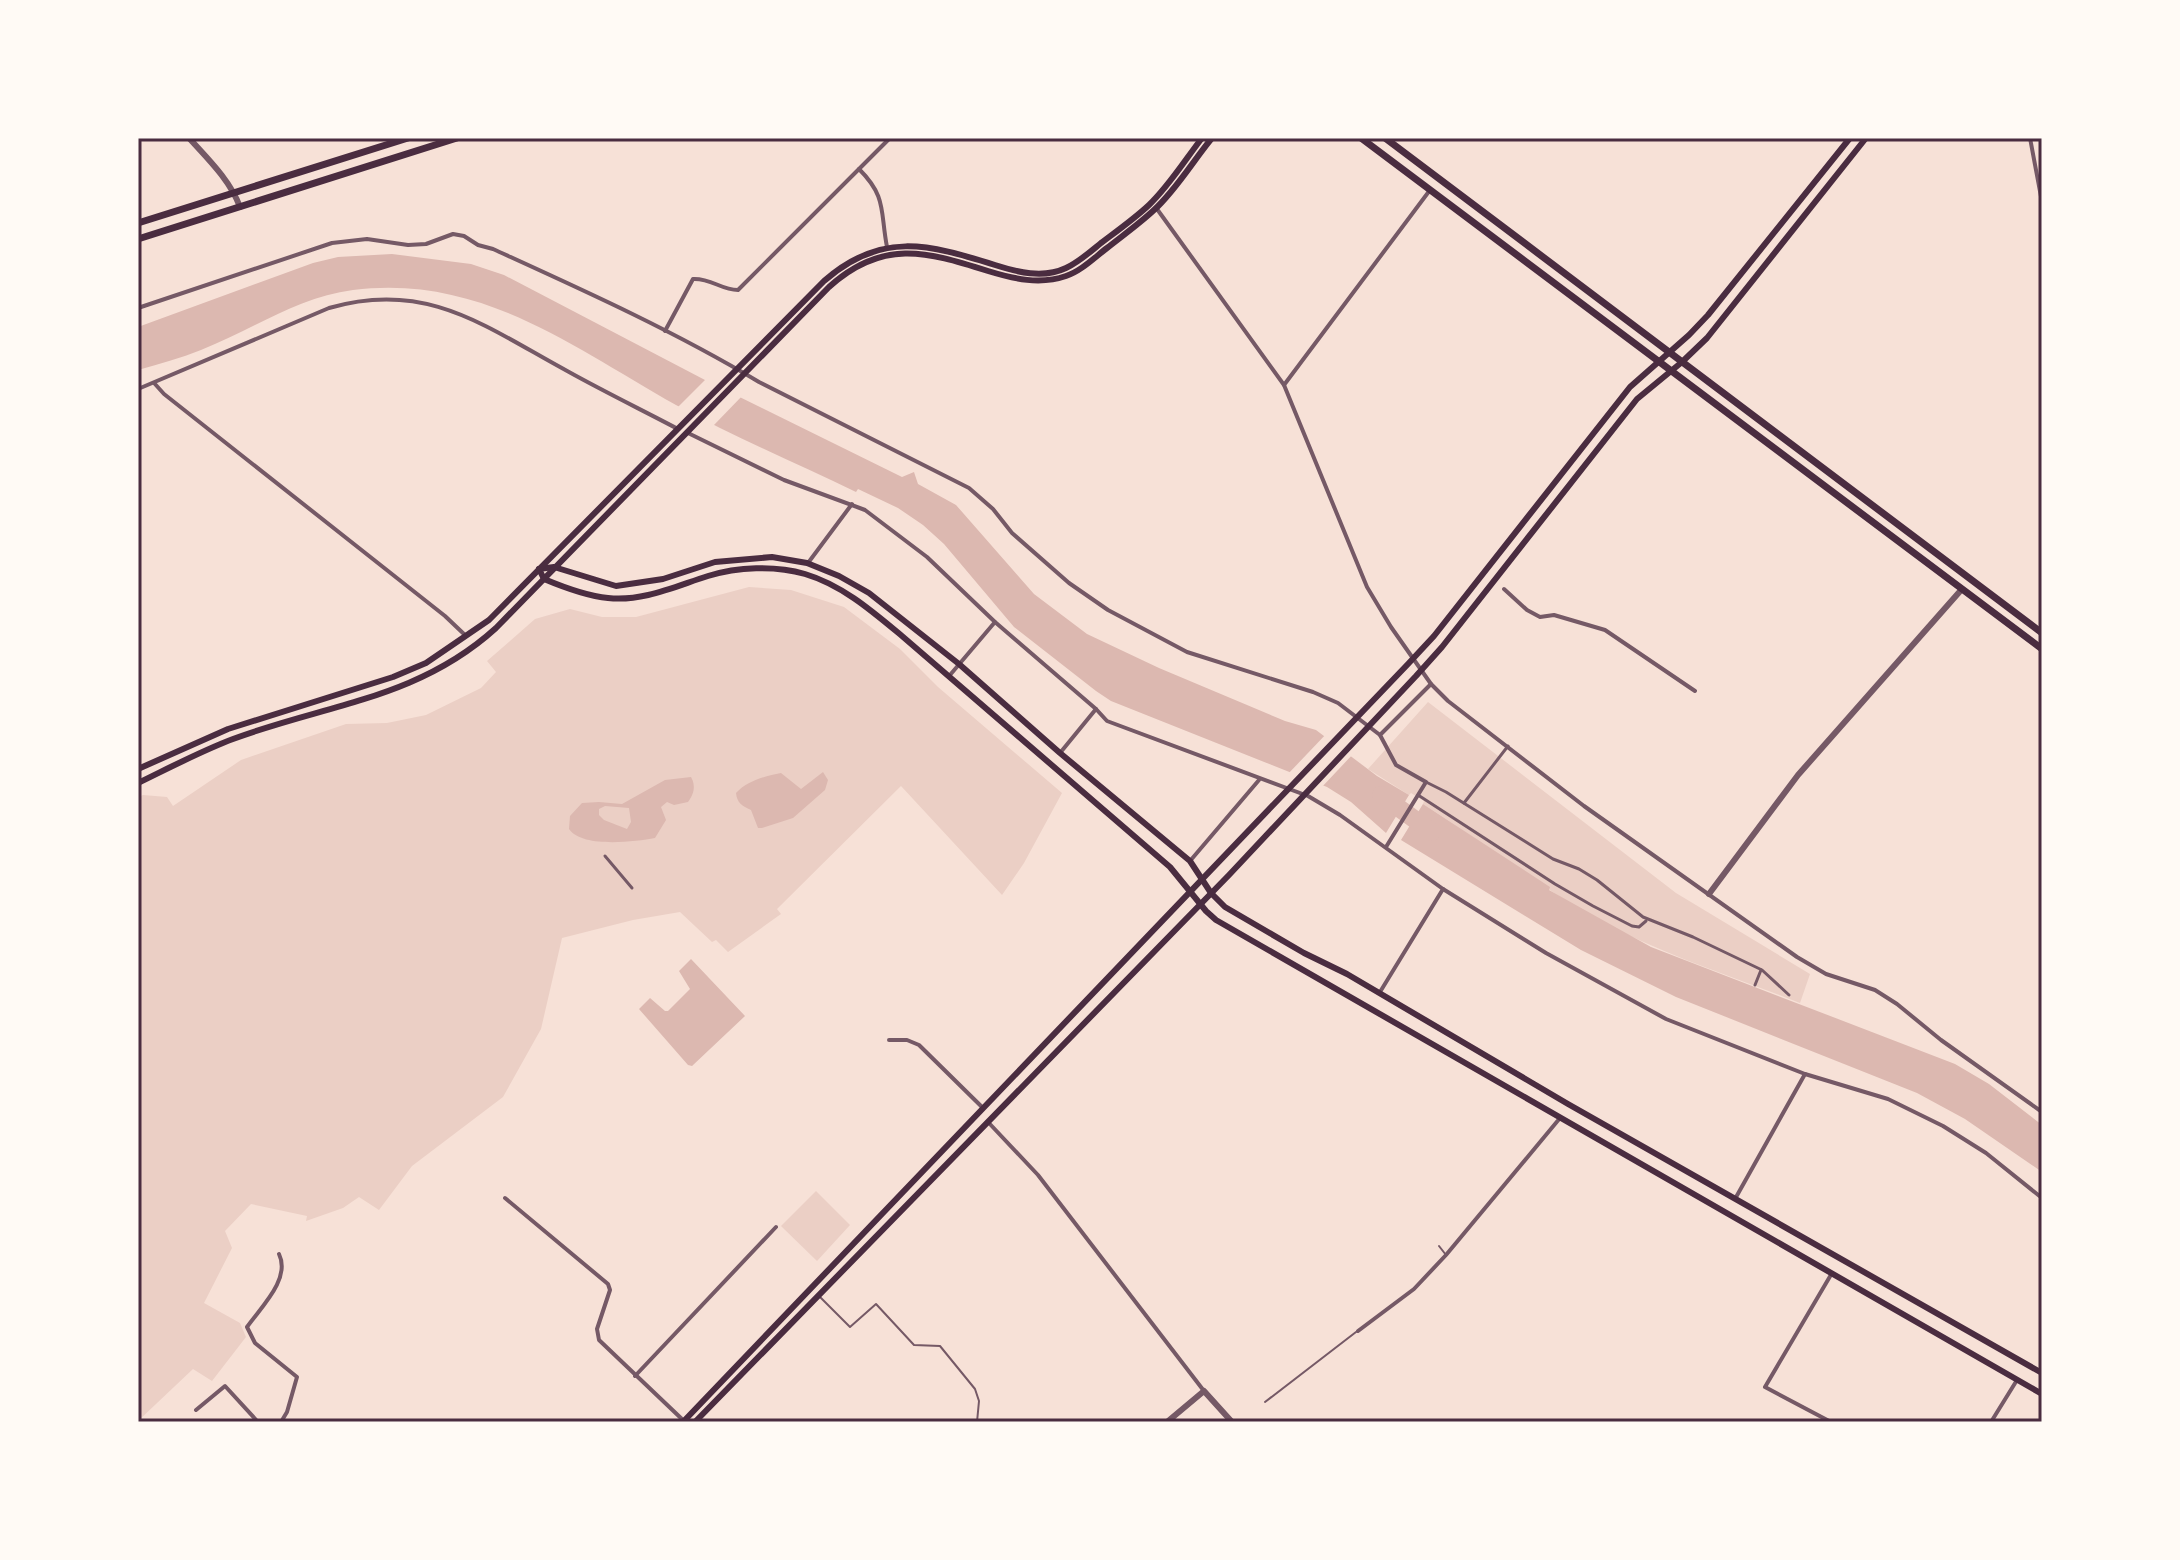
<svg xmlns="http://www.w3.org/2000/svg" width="2180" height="1560" viewBox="0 0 2180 1560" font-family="'Roboto Condensed',sans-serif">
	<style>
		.green { fill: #ebcfc5 }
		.water { fill: #dcb8b0; fill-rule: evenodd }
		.pier { fill: #f7e1d7 }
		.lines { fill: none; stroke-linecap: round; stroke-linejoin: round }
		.river { stroke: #dcb8b0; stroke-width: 18 }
		.service { stroke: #755966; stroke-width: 2 }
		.pedestrian { stroke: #755966; stroke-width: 3 }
		.minor { stroke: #755966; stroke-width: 4 }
		.tertiary { stroke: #755966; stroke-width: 6 }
		.secondary { stroke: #4a2c40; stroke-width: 6 }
		.primary { stroke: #4a2c40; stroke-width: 7 }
		.neatline { fill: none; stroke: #4a2c40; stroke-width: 3 }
	</style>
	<rect width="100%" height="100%" fill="#f7e1d7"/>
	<g class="green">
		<path d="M749,587L791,590L844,607L900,649L938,687L1062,793L1024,863L1002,895L901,786L777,909L781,914L728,952L716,940L712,942L680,912L633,920L562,938L541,1029L503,1097L412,1166L379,1210L359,1197L343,1208L306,1221L307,1216L251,1204L225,1231L232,1248L204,1303L240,1323L246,1337L212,1381L193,1369L138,1421V797L143,795L167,797L173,806L241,760L346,724L387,723L426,715L481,688L496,672L487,661L535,619L570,609L602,617H636Z"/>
		<path d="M1428,702L1676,893L1810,974L1800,1003C1731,976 1661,954 1597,919C1536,885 1482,841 1423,804L1424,801L1411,793L1409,795L1368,769Z"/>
		<path d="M816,1191L850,1225L817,1261L781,1226Z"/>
	</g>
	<g class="water">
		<path d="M392,254L471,264L504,275L705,380L902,477L914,472L918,484L956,505L1034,594L1087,634L1159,668L1285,721L1316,730L1377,776L1409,795L1386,833L1351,802L1327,787L1111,701L1096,691L1014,627L944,544L923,525L898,508L858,489L856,492C796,463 734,437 676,405C571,346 480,274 353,290C298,297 252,330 201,350C181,358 159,364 138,370V327L313,263L338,257Z"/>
		<path d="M823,772L828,780L825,790L793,818L762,828H758L751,810C742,806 737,803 736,793C747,781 765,776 781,773L801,789Z"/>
		<path d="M691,777C696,786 694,794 688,802L674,805L667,802L661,807L666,820L655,838C633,842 582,848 569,829L570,816L582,803L599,802L622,804L665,780ZM605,806L629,808L631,822L627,829L604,820L599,815V809Z"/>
		<path d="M1423,804L1550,887L1549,890L1651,947L1955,1064L1989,1084L2042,1125V1172L1965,1119L1917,1093L1676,997L1581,950L1401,840Z"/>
		<path d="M691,959L745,1016L692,1066L688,1065L639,1009L650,998L665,1011H668L690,989L679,971Z"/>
	</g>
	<g class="pier">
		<path d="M708,377L744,394L713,426L677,408Z"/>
		<path d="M1328,732L1354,753L1321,788L1287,775Z"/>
	</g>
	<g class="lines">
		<path class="river" d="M1381,795L1432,832"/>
		<g class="service">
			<path d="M1439,1246L1446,1255"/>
			<path d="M820,1297L850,1327L876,1304L914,1345L940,1346L975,1389L979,1401L977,1422"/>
			<path d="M1265,1402L1356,1332"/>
		</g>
		<g class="pedestrian">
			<path d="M1426,782L1446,792L1553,859L1579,869L1597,880L1643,917L1693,937L1762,970L1789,995"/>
			<path d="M1418,795L1555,884L1593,906L1632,926L1639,927L1646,921"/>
			<path d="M1464,803L1508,746"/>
			<path d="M605,856L632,888"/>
			<path d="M1755,985L1761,970"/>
		</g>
		<g class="minor">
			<path d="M2030,138L2042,202"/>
			<path d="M859,169L890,138"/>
			<path d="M1157,209L1284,385L1367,587L1391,627L1431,684L1448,701L1584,806L1797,957L1826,974L1875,990L1897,1004L1941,1040L2042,1112"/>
			<path d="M138,308L332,243L367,239L408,245L426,244L453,234L464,236L478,245L493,249C583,290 674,331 759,382L969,488L993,509L1012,533L1069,583L1108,610L1187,652L1313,692L1338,703L1380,735"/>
			<path d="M665,331L693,279C711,278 721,290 738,290L859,169C887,197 880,211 887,247"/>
			<path d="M155,384L164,394L445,616L465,635"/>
			<path d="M1284,385L1430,190"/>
			<path d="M138,389L329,308C428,279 487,328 569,372C605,392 642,410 678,429"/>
			<path d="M688,433L784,480L865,510L927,557L995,622L1096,709L1107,721L1308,796L1340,815L1443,889L1546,953L1666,1019L1805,1074L1888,1099L1943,1126L1986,1153L2042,1198"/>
			<path d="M808,563L852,504"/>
			<path d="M1504,589L1527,610L1540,617L1554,615L1605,630L1695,691"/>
			<path d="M950,675L995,622"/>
			<path d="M1060,753L1096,709"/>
			<path d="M1386,847L1426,782L1396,765L1380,735L1431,684"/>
			<path d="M1190,861L1259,780"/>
			<path d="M1380,992L1443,889"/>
			<path d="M889,1040H907L919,1045L982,1107"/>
			<path d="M988,1122L1038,1175L1204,1391"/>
			<path d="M505,1198L608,1284L610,1290L597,1329L599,1340L684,1421"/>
			<path d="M1735,1199L1805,1074"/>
			<path d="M279,1254C291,1279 261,1307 247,1327L255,1343L297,1377L287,1412L281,1422"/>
			<path d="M1358,1331L1414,1289L1446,1255L1560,1118"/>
			<path d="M635,1376L776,1227"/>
			<path d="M196,1410L225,1386L258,1422"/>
			<path d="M1831,1422L1765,1387L1832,1273"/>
			<path d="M1991,1422L2017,1380"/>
		</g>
		<g class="tertiary">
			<path d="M189,138C208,159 230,180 240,207"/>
			<path d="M1709,894L1798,775L1962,589"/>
			<path d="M1167,1422L1204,1391L1232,1422"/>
		</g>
		<g class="secondary">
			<path d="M539,569L544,579C563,587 586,596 608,598C642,602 676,586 708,576C737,567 775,565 805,574C842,585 872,611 902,636L1170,867L1206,911L1216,920L2042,1394"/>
			<path d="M539,569L554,567L616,586L663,579L715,562L772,557L807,563L839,576L869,593L959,664L1060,753L1190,861L1211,893L1225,907L1304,953L1347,974L1568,1104L2042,1373"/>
			<path d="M138,769L228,729L393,677L426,663L489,620L824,281C881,231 928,244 995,265C1017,272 1043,279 1066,268C1079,262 1090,252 1101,243C1117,231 1134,219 1149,205C1169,186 1185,160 1202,138"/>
			<path d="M138,783C169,768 201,751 233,739C327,704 418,699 496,628L829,287C882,239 926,251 988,271C1014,279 1040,285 1066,276C1081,271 1094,258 1107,248C1122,236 1139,224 1154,210C1176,190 1193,161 1212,138"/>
			<path d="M683,1422L1408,664L1434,636L1630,387L1689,335L1708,315L1850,138"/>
			<path d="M695,1422L1229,875L1416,676L1442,647L1637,399L1682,362L1707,338L1866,138"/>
		</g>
		<g class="primary">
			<path d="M1361,138L2042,649"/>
			<path d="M1385,138L2042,633"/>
			<path d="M138,223L408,138"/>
			<path d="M138,239L457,138"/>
		</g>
	</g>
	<rect width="2180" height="1560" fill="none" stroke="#fffaf5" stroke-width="280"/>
	<rect x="140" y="140" width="1900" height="1280" class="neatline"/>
</svg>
